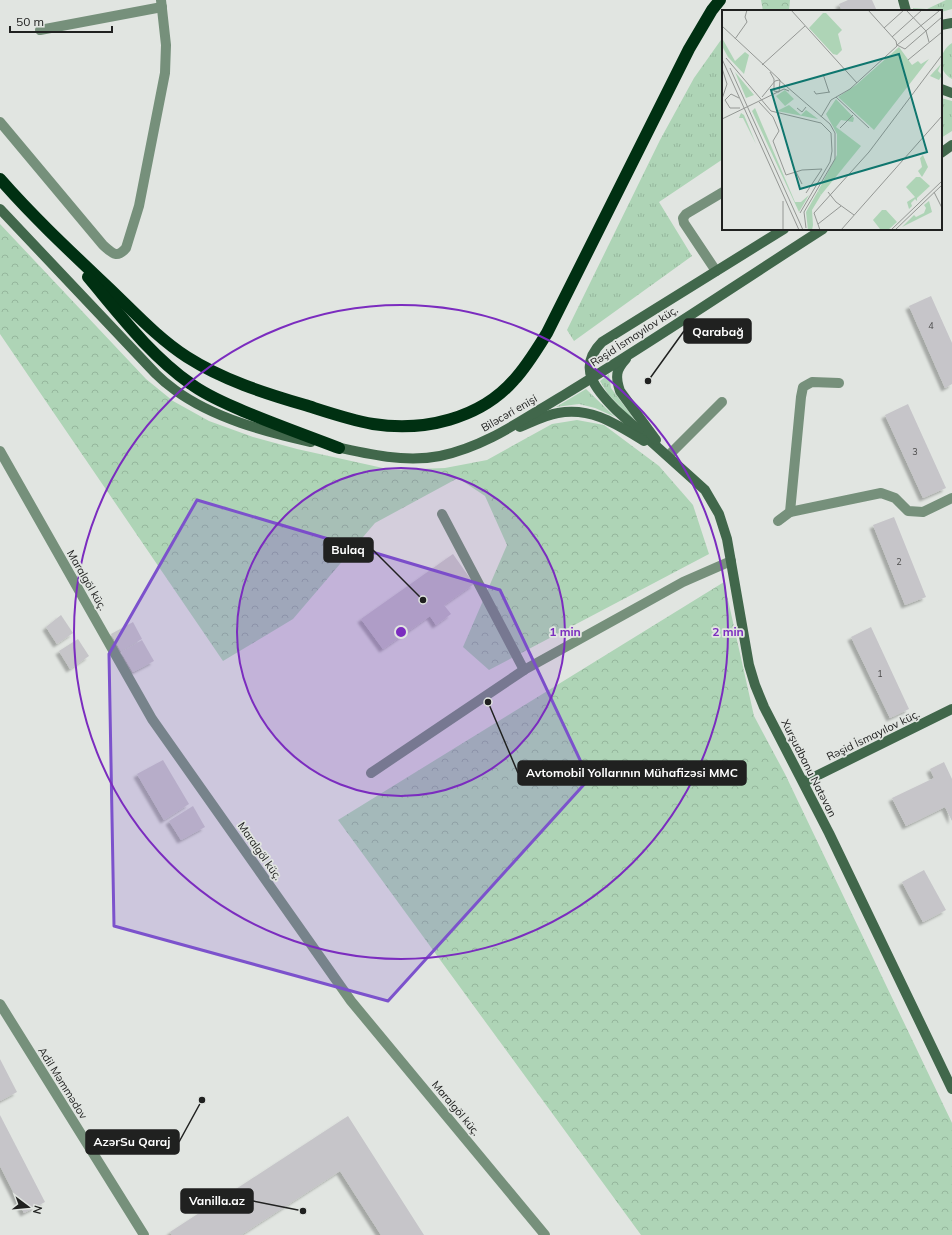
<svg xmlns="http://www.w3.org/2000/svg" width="952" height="1235" viewBox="0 0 952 1235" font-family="Mulish,sans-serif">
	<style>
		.grass { fill: url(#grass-tufts) }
		.forest { fill: url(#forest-crowns) }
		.building { fill: #c6c5c9; filter: url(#shadow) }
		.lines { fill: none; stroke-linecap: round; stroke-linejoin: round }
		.street { stroke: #76907b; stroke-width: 10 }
		.secondary { stroke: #41674b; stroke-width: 10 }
		.highway { stroke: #003012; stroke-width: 12 }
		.marked { fill: #7c52cc; fill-opacity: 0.2; stroke: #7c52cc; stroke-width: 3; stroke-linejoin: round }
		.ring { fill: none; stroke: #7b2cbf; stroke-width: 2 }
		.labels { text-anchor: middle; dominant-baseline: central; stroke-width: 3.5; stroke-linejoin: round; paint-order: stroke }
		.number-label { font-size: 9px; fill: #4a4a4a }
		.street-label { font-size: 11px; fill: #202120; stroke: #e1e5e1 }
		.inset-road { fill: none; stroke: #949794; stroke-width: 1 }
		.view { fill: #0f766e; fill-opacity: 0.15; stroke: #0f766e; stroke-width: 2 }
		.inset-edge { fill: none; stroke: #202120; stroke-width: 2 }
		.centre { fill: #7b2cbf; stroke: #e1e5e1; stroke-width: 2 }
		.ring-label { font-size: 12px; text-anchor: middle; font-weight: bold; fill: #7b2cbf; stroke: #e1e5e1; stroke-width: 3.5; stroke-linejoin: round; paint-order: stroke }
		.leader { fill: none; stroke: #202120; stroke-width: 1.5 }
		.callout-dot { fill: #202120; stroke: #e1e5e1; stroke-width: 1.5 }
		.callout { fill: #202120; stroke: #202120; stroke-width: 1.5 }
		.callout-label { font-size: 12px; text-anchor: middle; font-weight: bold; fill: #fff }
	</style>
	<defs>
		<pattern id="grass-tufts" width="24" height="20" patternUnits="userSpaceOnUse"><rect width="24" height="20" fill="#aed4b6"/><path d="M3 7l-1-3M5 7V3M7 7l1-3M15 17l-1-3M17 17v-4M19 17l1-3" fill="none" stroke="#95b69c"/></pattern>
		<pattern id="forest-crowns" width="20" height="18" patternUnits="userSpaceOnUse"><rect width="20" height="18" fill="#aed4b6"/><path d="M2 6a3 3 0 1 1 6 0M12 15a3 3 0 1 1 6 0" fill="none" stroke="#95b69c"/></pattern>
		<filter id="shadow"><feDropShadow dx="-3.5" dy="3.5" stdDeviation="1" flood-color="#0004"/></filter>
	</defs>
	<rect width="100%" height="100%" fill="#e1e5e1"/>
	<g class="grass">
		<path d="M946,0H952V9L941,12L913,11V8L927,9Z"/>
		<path d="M723,37V159L659,202L692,256L574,341L567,330L660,140L694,78Z"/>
		<path d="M952,43V79C937,71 938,52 952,43Z"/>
		<path d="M941,98L952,101V131L941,138Z"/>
		<path d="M609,374L611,388L640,427L608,394L600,381Z"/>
		<path d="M586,389L615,417L595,408L579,404L556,407Z"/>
	</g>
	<g class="forest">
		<path d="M761,0H790L789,11H763Z"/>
		<path d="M0,224L146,379L173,401L209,421L253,437L297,449L392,470L445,468L487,460L552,424L577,420L604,425L659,466L693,505L709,554L489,670L463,647L507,545L485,496L458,478L375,523L293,619L223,661L0,334Z"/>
		<path d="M724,582L754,716L785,774L952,1123V1235H641L338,820Z"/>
	</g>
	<g class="building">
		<path d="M848,0H872L877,11H842L839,4Z"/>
		<path d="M931,296L952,343V384L945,388L909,306Z"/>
		<path d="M908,404L946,488L923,498L885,415Z"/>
		<path d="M894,517L926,597L905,605L873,525Z"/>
		<path d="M453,554L474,584L444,605L451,614L436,625L430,616L383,649L361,619Z"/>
		<path d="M61,615L73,633L57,644L46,627Z"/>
		<path d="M133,622L142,639L121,651L111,634Z"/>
		<path d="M871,627L909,709L890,718L851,637Z"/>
		<path d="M78,639L89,656L70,669L59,651Z"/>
		<path d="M142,640L154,661L133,672L121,652Z"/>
		<path d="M163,760L189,804L164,820L137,774Z"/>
		<path d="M944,762L952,779V821L945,807L906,826L892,798L934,778L930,769Z"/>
		<path d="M193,806L205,827L181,840L169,821Z"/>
		<path d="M924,870L946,910L923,922L902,882Z"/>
		<path d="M0,1059L17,1092L0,1101Z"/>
		<path d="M0,1115L45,1202L24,1213L0,1166Z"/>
		<path d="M348,1116L424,1235H381L340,1171L241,1235H172L170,1232Z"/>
	</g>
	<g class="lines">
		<g class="street">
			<path d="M40,30L162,7"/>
			<path d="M0,122L103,245C112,253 117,259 126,248L139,206L165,73L166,45L161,0"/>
			<path d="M716,271L684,223L683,218L686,214L723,192"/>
			<path d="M0,451L152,719L351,1001L545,1235"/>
			<path d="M668,456L722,402"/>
			<path d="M790,512L881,493L895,498L908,511L923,512L952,498"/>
			<path d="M442,514L524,670"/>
			<path d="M778,521L790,512L801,397L803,387L812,382L839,383"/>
			<path d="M371,773L524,670L683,582L731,561"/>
			<path d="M0,1004L144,1235"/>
		</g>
		<g class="secondary">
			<path d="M903,0L906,11"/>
			<path d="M941,25L952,23"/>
			<path d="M941,89L952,93"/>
			<path d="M941,153L952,145"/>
			<path d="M0,209L156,374C162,380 168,385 175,390C213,418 266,432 311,442"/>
			<path d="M784,229L602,342C576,368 596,390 616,410L694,480L705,490L719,514L727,539L749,665L755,685L764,707L829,833L952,1089"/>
			<path d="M626,359C616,370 615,376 620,391L656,440"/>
			<path d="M520,427C532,422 545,415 558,413C592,407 616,424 644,441"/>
			<path d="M332,446C367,454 405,463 440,456C487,446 523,419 564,395C652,342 737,284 823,229"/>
			<path d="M804,782L952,709"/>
		</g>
		<g class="highway">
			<path d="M0,179C35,219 74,255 112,291C136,314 159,339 187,357C223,380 264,393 305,405C327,412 350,420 373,424C423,432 480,419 514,380C527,366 537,349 547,333L689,49L712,10L720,0"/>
			<path d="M88,277C120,315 150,355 191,384C207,396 225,403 243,411C274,424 307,436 339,448"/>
		</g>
	</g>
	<path class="marked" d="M197,500L500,590L589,779L388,1001L114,926L109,654Z"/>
	<circle cx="401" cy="632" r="164" fill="#7b2cbf" fill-opacity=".12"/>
	<g class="ring">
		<circle cx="401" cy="632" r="164"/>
		<circle cx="401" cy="632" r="327"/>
	</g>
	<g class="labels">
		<g class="number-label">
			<text x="931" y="325">4</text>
			<text x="915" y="451">3</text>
			<text x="899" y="561">2</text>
			<text x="880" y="673">1</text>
		</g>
		<g class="street-label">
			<text transform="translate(634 336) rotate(-33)">Rəşid İsmayılov küç.</text>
			<text transform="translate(509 413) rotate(-30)">Biləcəri enişi</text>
			<text transform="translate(87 580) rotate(60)">Maralgöl küç.</text>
			<text transform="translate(873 735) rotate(-26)">Rəşid İsmayılov küç.</text>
			<text transform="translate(809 768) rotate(63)">Xurşudbanu Natəvan</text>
			<text transform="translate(260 851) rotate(55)">Maralgöl küç.</text>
			<text transform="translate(63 1083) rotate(58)">Adil Məmmədov</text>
			<text transform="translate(456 1108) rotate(50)">Maralgöl küç.</text>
		</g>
	</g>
	<g transform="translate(722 10)">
		<rect width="220" height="220" fill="#e1e5e1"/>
		<path d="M101,3H104L120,20L116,24L120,40L115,45L111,44L87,18ZM13,62L32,85L24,88ZM63,80L72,89L63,96L54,86ZM67,95L79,105L84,100L96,109L55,101ZM96,181L99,185L90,200L91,215L90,220H86L84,202Z" fill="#aed4b6"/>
		<path d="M0,28L13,51L23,42L27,45L22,64L6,47L0,36ZM177,37L190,55L196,51L199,54L207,49L152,120L116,87L134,75ZM219,54L216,61L220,65L217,70L208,66ZM114,89L132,108L131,112L119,110L114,117L139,136L99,185L96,181L115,145V124L104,104ZM33,98L73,192H79L87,185L77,202L30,101ZM19,103L22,105L34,134L21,108H17ZM201,145L206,157L200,167L196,161L200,157L198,148ZM194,167H198L208,176L195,188V191L193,189L189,193L190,196L187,199L185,192L193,187L184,177ZM207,191L210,202L180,217L192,205L194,207L202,203L204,198L202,195ZM160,200H164L175,212L166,220L158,219L151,210Z" fill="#aed4b6"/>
		<path class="inset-road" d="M69,0L135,73M184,0L204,21L207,32M0,16L58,70L57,82L52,81V69L48,62M162,18L182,0M170,27L200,0M13,29L25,12L23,7L25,0M175,35L183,39L220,7M175,35L217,1M4,48L49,101L99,113L109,123L110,141L108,152L78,203M0,49L77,220M186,50L220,22M40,55L83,16M0,58L5,74L0,89M8,58L81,220M101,64L107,82M92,81L94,84L108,82M40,87L53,71L57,70L108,114L113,123V149L82,202L84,218M114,87L147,118M17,88L9,84L3,90L8,98H18M37,92L51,107L57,121L51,131L64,165L80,160L100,159L84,183M75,98L80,102L84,97M99,107L109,90L128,79L175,36L174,31L146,0M0,109L62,79L67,81M118,118L131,105M74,162L80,174M106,182L114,192L132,205M212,182L220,198M96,214L119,196M61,220V191M98,220L92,203L147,142L220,45M119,220L220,106M169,220L220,171M173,220L220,175"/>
		<path class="view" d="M177,44L205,142L78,179L49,80Z"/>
		<rect width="220" height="220" class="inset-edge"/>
	</g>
	<circle cx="401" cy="632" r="6" class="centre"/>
	<g class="ring-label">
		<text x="565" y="636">1 min</text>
		<text x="728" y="636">2 min</text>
	</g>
	<path class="leader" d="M648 381L684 331M423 600L373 550M488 702L518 773M202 1100L179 1142M303 1211L253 1201"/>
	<g class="callout-dot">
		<circle cx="648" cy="381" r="4"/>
		<circle cx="423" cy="600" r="4"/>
		<circle cx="488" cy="702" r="4"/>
		<circle cx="202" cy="1100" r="4"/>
		<circle cx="303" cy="1211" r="4"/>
	</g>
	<g class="callout">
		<rect x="684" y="319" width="67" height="24" rx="4"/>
		<rect x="324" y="538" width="49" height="24" rx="4"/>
		<rect x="518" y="761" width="228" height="24" rx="4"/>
		<rect x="86" y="1130" width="93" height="24" rx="4"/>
		<rect x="181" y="1189" width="72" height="24" rx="4"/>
	</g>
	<g class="callout-label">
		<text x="718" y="336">Qarabağ</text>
		<text x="348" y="554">Bulaq</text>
		<text x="632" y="777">Avtomobil Yollarının Mühafizəsi MMC</text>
		<text x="132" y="1146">AzərSu Qaraj</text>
		<text x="217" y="1205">Vanilla.az</text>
	</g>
	<g transform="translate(28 1207) rotate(106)" stroke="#e1e5e1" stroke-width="3" paint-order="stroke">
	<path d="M0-3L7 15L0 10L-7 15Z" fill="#202120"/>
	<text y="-6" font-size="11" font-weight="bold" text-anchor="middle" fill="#202120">N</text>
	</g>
	<path d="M10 26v6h102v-6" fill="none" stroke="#202120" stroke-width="2"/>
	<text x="16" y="26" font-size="12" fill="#202120" stroke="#e1e5e1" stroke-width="3" paint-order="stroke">50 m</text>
</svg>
